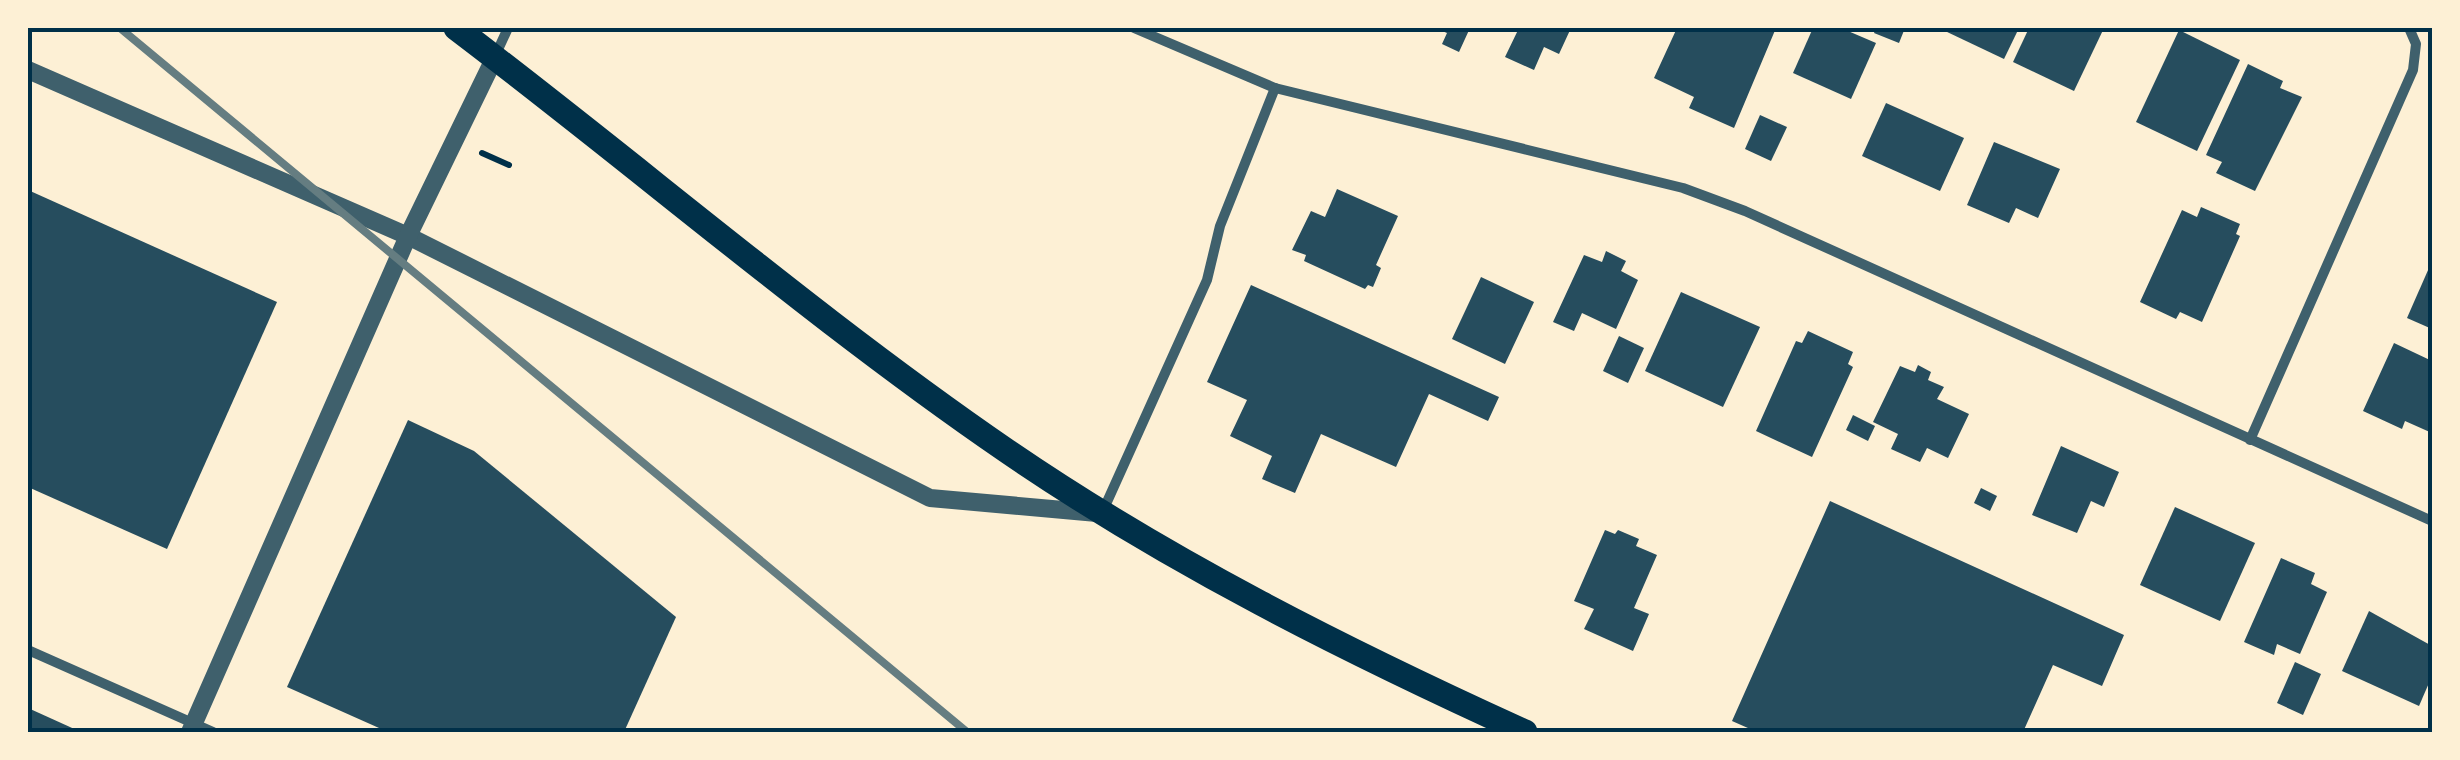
<svg xmlns="http://www.w3.org/2000/svg" width="2460" height="760" viewBox="0 0 2460 760" font-family="'Roboto Condensed',sans-serif">
	<style>
		.building { fill: #264d5e }
		.lines { fill: none; stroke-linecap: round; stroke-linejoin: round }
		.path { stroke: #003049; stroke-width: 6 }
		.minor { stroke: #3f606c; stroke-width: 10 }
		.tertiary { stroke: #3f606c; stroke-width: 18 }
		.primary { stroke: #003049; stroke-width: 25 }
		.rail { stroke: #657d81; stroke-width: 8 }
		.neatline { fill: none; stroke: #003049; stroke-width: 4 }
	</style>
	<rect width="100%" height="100%" fill="#fdf0d5"/>
	<g class="building">
		<path d="M1435,28H1470L1459,52L1442,44L1447,33Z"/>
		<path d="M1519,28H1571L1559,54L1544,47L1534,70L1505,57Z"/>
		<path d="M1677,28H1776L1734,128L1689,108L1694,97L1654,78Z"/>
		<path d="M1813,28H1841L1876,43L1851,99L1793,73Z"/>
		<path d="M1876,28H1905L1899,43L1874,33Z"/>
		<path d="M1946,28H2019L2004,59L1945,31Z"/>
		<path d="M2029,28H2104L2074,91L2013,62Z"/>
		<path d="M2179,30L2240,60L2197,151L2136,122Z"/>
		<path d="M2248,64L2283,81L2280,88L2302,97L2255,191L2216,173L2222,162L2206,155Z"/>
		<path d="M1886,103L1964,138L1940,191L1862,156Z"/>
		<path d="M1760,115L1787,127L1771,161L1745,149Z"/>
		<path d="M1994,142L2060,169L2038,218L2016,208L2009,223L1967,205Z"/>
		<path d="M1337,189L1398,216L1376,265L1381,268L1373,287L1368,285L1365,289L1304,261L1306,255L1292,250L1311,211L1325,217Z"/>
		<path d="M28,190L277,302L167,549L28,487Z"/>
		<path d="M2201,207L2240,224L2236,234L2240,236L2202,322L2180,312L2176,319L2140,302L2182,210L2197,217Z"/>
		<path d="M1606,251L1626,261L1621,271L1638,280L1616,329L1582,313L1574,331L1553,322L1584,255L1602,262Z"/>
		<path d="M2432,261V329L2407,318Z"/>
		<path d="M1481,277L1534,302L1505,364L1452,339Z"/>
		<path d="M1251,285L1499,397L1488,421L1429,394L1396,467L1321,434L1295,493L1262,479L1272,456L1230,436L1247,400L1207,382Z"/>
		<path d="M1681,292L1760,327L1723,407L1645,371Z"/>
		<path d="M1808,331L1853,352L1848,364L1853,367L1812,457L1756,431L1796,341L1802,343Z"/>
		<path d="M1619,336L1644,348L1628,383L1603,371Z"/>
		<path d="M2394,343L2432,361V433L2405,421L2402,429L2363,411Z"/>
		<path d="M1918,365L1931,372L1928,380L1944,387L1937,399L1969,414L1948,458L1927,448L1920,462L1891,449L1898,434L1873,422L1900,366L1915,372Z"/>
		<path d="M1853,415L1875,426L1868,441L1846,430Z"/>
		<path d="M408,420L474,451L676,617L624,732H388L287,687Z"/>
		<path d="M2061,446L2119,472L2104,507L2091,501L2077,533L2032,515Z"/>
		<path d="M1981,488L1997,496L1990,511L1974,503Z"/>
		<path d="M1830,501L2124,635L2102,686L2053,665L2023,732H1757L1732,721Z"/>
		<path d="M2175,507L2255,543L2220,621L2140,585Z"/>
		<path d="M1605,530L1615,534L1618,530L1639,539L1636,546L1657,555L1634,608L1649,614L1633,651L1584,629L1594,609L1574,601Z"/>
		<path d="M2281,558L2315,573L2311,584L2327,592L2300,654L2277,644L2274,655L2244,642Z"/>
		<path d="M2369,611L2432,646V676L2419,706L2342,671Z"/>
		<path d="M2295,662L2321,674L2303,715L2277,703Z"/>
		<path d="M28,708L81,732H28Z"/>
	</g>
	<g class="lines">
		<path class="path" d="M482,153L509,165"/>
		<g class="minor">
			<path d="M1134,28L1275,88L1683,188L1745,211L2432,521"/>
			<path d="M496,54L508,28"/>
			<path d="M2250,440L2413,70L2416,44L2409,28"/>
			<path d="M1102,513L1207,280L1220,226L1275,88"/>
			<path d="M28,650L213,732"/>
		</g>
		<g class="tertiary">
			<path d="M28,70L408,236L930,498L1097,513"/>
			<path d="M190,732L408,236L495,57"/>
		</g>
		<path class="primary" d="M456,28C641,168 816,320 1007,451C1169,562 1347,651 1525,732"/>
		<path class="rail" d="M120,28L967,732"/>
	</g>
	<rect width="2460" height="760" fill="none" stroke="#fdf0d5" stroke-width="60"/>
	<rect x="30" y="30" width="2400" height="700" class="neatline"/>
</svg>
